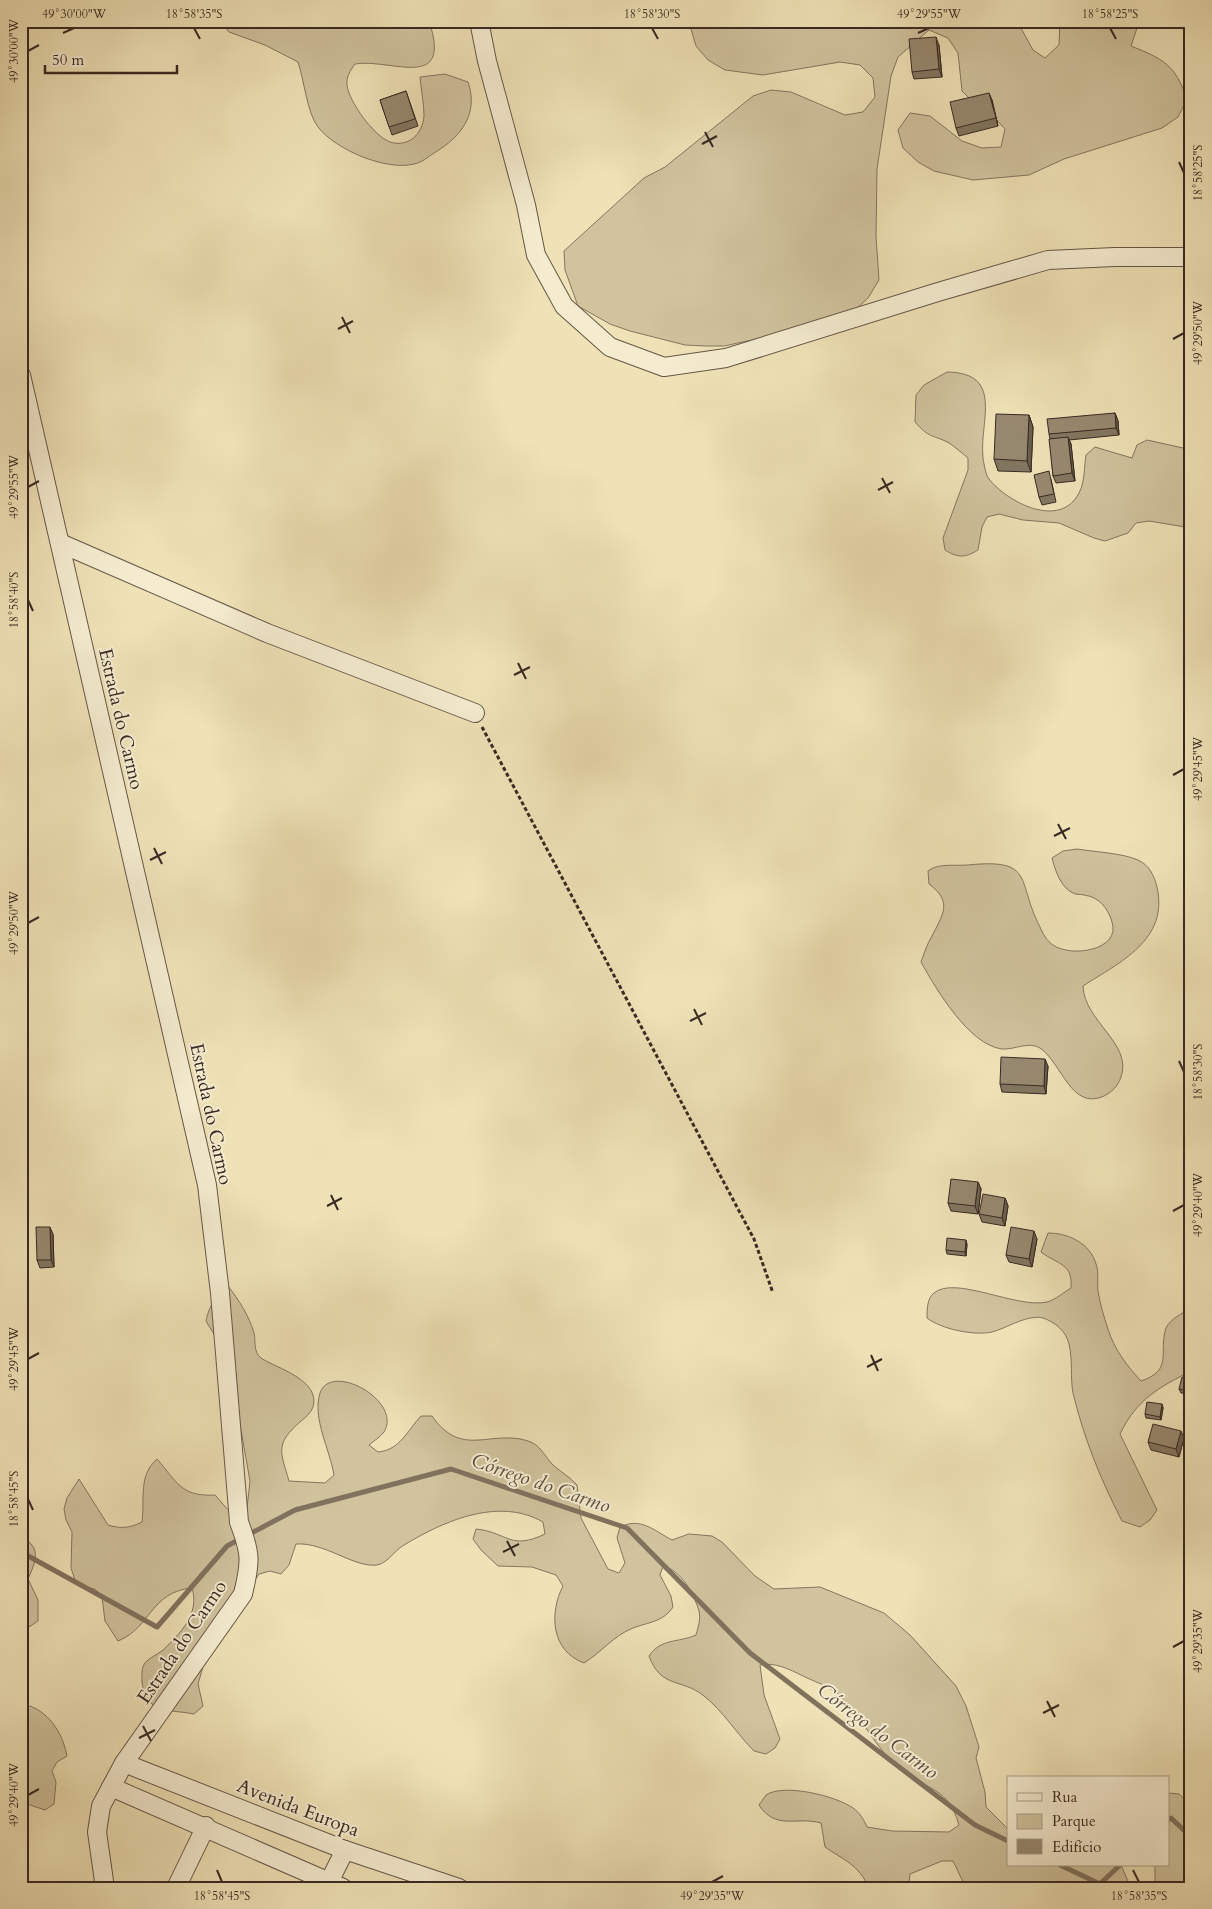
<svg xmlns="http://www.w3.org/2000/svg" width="1212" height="1909" viewBox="0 0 1212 1909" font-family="Cardo,serif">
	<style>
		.green { fill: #d0c39e; stroke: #847660 }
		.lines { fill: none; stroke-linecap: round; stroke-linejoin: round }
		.stream { stroke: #81725e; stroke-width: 5 }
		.minor-casing { stroke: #665748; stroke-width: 20 }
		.path { stroke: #382923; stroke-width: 3; stroke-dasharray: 4 2.5; stroke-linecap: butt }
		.minor { stroke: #f5ecd0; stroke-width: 18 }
		.wall { fill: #827660; stroke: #382923 }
		.shaded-wall { fill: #6a604e; stroke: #382923 }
		.building { fill: #978970; stroke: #382923 }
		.ticks { fill: none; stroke: #382923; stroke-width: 2 }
		.labels { text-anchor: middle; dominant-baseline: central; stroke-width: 4; stroke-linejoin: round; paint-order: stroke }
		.street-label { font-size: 19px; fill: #382923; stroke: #f5ecd0 }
		.water-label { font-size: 20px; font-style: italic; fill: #5c4e40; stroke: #f5ecd0 }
		.neatline { fill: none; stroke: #382923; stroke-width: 2 }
		.ticks-label { font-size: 12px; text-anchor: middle; fill: #382923 }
	</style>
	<rect width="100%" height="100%" fill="#efe2b7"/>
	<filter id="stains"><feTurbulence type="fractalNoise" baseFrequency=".004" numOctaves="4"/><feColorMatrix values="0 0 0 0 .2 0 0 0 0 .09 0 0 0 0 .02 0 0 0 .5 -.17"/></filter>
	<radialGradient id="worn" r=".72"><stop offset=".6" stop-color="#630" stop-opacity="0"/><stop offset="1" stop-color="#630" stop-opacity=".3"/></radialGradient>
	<g class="green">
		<path d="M220,21H429C453,93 391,58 355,64C350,71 346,77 347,85C349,102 374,136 390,142C409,148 423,133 424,116C424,103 421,90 420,77L445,74L468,82C479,114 461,137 434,153C428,157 421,163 414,164C386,171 336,150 318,127C307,113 304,79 298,62L265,45L229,32Z"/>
		<path d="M695,21H1017L1033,50L1045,58L1059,45L1060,21H1191V29L1156,23L1137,28L1131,46C1163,59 1175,64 1187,99L1178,117L1162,128L1064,159L1029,175L973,180L934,171L918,162L903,148L898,130L910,113L930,116L962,141L982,148L1001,147L1005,129L992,115L976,105L962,91L958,53L948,38L929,30L898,57L891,76L877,169L876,236L879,280L868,298L853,312L780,334L724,346H705L685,345L630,331L610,324L578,306L565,270L564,251L644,178L665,167L753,96L771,90L791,92L845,115L863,112L875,97L873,78L860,65L840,62L763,75L725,70L708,60L696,46L691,29Z"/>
		<path d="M947,372C1008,373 976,426 984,464C985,469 986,475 989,479C1007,502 1060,530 1079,493C1085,482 1084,467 1086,455L1095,447L1132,458L1137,445L1147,440L1183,448L1191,453V528L1149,521L1136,523L1128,533L1105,541L1094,538L1059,523L1023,520L999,514L987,517L982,527L978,550C965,558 958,558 945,550L943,538L968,470V458C962,453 955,447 949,443C932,434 930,439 915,422L916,395L924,385Z"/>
		<path d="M1077,849C1095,852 1122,853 1138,860C1149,865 1154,875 1157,887C1169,940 1120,962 1083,986C1084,1021 1133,1044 1121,1077C1118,1086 1112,1092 1104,1096C1071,1111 1062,1063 1040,1048C1029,1041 1014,1050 1002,1049C969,1045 936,989 921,962C924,954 927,944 932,936C943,914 953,902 929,884L928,871C938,863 954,866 968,865C1036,858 1016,881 1040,927C1043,934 1047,941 1053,945C1072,958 1121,950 1112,922C1108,908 1099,897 1084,895C1081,894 1075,895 1073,893C1061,888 1055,870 1052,858L1063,851Z"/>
		<path d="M1048,1233C1068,1233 1090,1243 1096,1264C1099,1272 1097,1282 1098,1291C1100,1304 1104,1317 1108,1329C1114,1349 1127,1366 1141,1381C1174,1370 1158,1352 1166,1328C1170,1319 1183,1313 1191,1308V1371C1158,1388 1137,1399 1120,1434L1157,1510L1150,1520L1140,1527L1122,1521C1101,1480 1084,1439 1073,1393C1070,1377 1073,1360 1069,1344C1066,1331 1055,1322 1043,1318C1028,1314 1007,1328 992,1332C974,1336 941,1329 927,1318C927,1310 927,1298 934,1293C955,1275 1017,1309 1047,1302C1055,1300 1064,1292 1071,1288C1073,1263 1058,1265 1041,1252Z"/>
		<path d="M228,1286C239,1300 249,1316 254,1333C256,1341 253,1352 261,1358C276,1368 321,1380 313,1407C311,1413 305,1418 301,1421C275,1444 280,1450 289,1481L325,1483L334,1475C330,1450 312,1418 320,1393C331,1361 403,1401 384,1432C380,1437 374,1441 369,1445L378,1452C400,1450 407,1431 421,1416H432C462,1459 490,1429 528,1441C540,1444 545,1457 553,1465C561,1472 570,1477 577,1485L581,1518L608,1569L619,1573L625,1563L617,1538L620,1527C641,1517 653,1530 672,1540L689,1534L712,1536L722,1542L755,1576L774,1589L820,1587L884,1613L910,1635L956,1686L966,1706L979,1747L976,1758L985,1792L986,1807L1008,1829V1865H1121L1131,1888H1018L1008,1885L1004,1888H966L953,1861H942L910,1874L909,1884L913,1888H869C858,1864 845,1861 825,1847L821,1823C796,1816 776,1831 759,1805C761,1802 764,1798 766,1795C784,1783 836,1796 853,1808C860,1813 864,1820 867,1827L892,1831L949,1832L959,1825C947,1781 917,1790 892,1762C872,1741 859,1713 837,1693C828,1686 813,1681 803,1676C789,1669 775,1662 760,1665L764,1695L780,1739L775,1748L766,1754L754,1751C737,1734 723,1711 704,1696C682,1678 661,1689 649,1656C661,1638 678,1643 696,1635C698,1627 701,1620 699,1611C694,1594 681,1570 663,1566L660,1575L671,1596L673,1607C663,1622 649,1622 633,1628C613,1636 602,1652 584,1663C551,1651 549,1613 563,1586L556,1575L532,1567L498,1566L481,1550L473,1539L476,1529C507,1532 510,1551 545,1534L543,1522C498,1496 441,1522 401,1547C393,1553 387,1563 377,1565C354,1568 325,1542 296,1544L289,1565L281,1574L270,1571L259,1574L253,1583L232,1626L204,1663L198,1684L203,1706L194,1714C170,1709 146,1715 142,1682C142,1676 141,1668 145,1663C149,1658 158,1654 163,1650C181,1633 200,1613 192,1588C150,1592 151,1628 118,1641L105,1621L102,1597L95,1589L84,1587L75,1580L71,1568L72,1532L66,1520L64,1509L67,1498L79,1479L108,1525C121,1529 130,1528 142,1522C145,1498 138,1476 157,1459C177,1482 181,1497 215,1495L230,1512L239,1517L247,1508L250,1481L239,1419L236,1372L228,1349L218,1341L206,1321C209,1305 216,1297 228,1286Z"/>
		<path d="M21,1537C43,1547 35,1563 28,1579L38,1600V1621L29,1627L21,1624Z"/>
		<path d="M30,1706C51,1714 63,1735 67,1756L57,1762L52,1771L56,1782L54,1804L45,1810L21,1802V1710Z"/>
		<path d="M1168,1793L1179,1794L1191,1805V1888H1155V1865H1168Z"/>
	</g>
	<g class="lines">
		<g class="stream">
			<path d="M21,1552L157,1627L227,1546L295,1510L451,1469L627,1528L750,1653L975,1825L1008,1841"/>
			<path d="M1168,1820L1171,1818L1191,1837"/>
			<path d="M1060,1865L1100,1884L1120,1865"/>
		</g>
		<g class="minor-casing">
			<g id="minor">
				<path d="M479,21L487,61L526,205L536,255L564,306L610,347L664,367L726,358L938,292L1048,260L1115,257H1191"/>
				<path d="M21,375L207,1185L220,1293L239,1522C251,1554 251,1561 243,1594L124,1763L101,1806L97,1832L105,1888"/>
				<path d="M60,543L267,633L475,713"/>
				<path d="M124,1763L345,1850L459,1888"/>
				<path d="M111,1787L343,1888"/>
				<path d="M176,1888L206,1826"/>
				<path d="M326,1888L345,1850"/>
			</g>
		</g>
		<path class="path" d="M482,727L754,1239L773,1293"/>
		<use href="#minor" class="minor"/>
	</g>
	<g class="wall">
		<path d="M939,45L942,77L914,79L912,72Z"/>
		<path d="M406,91L418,126L392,135L380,100Z"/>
		<path d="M992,100L998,126L959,136L956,128Z"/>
		<path d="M1115,413L1118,421L1119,435L1069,440L1071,444L1075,481L1056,483L1053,476L1050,439L1049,434Z"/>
		<path d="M1029,415L1033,427L1031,472L998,471L994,459Z"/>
		<path d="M1051,479L1056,502L1042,505L1039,497Z"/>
		<path d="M1048,1066L1046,1094L1002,1092L1000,1084Z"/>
		<path d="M978,1182L981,1189L978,1214L951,1211L948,1203Z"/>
		<path d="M1005,1198L1008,1206L1005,1226L982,1222L979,1214Z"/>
		<path d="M53,1234L54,1267L40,1268L37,1260Z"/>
		<path d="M1037,1239L1032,1267L1009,1262L1006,1255Z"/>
		<path d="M967,1244L966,1256L947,1254L946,1250Z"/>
		<path d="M1191,1379V1394L1181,1393L1179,1389Z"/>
		<path d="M1162,1404L1163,1408L1161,1420L1146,1418L1145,1414Z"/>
		<path d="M1184,1438L1179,1457L1151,1450L1148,1442Z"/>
	</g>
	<g class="shaded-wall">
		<path d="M936,37L939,45L942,77L939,69Z"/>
		<path d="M989,93L992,100L998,126L996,118Z"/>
		<path d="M1115,413L1118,421L1119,435L1116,428Z"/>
		<path d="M1029,415L1033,427L1031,472L1027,461Z"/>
		<path d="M1068,437L1071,444L1075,481L1072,473Z"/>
		<path d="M1045,1059L1048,1066L1046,1094L1044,1086Z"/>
		<path d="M978,1182L981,1189L978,1214L975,1206Z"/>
		<path d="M1005,1198L1008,1206L1005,1226L1002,1218Z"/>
		<path d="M50,1227L53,1234L54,1267L51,1260Z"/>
		<path d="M1034,1231L1037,1239L1032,1267L1029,1259Z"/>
		<path d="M966,1240L967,1244L966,1256L965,1252Z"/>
		<path d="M1162,1404L1163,1408L1161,1420L1160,1417Z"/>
		<path d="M1181,1431L1184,1438L1179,1457L1176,1449Z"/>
	</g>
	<g class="building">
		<path d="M936,37L939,69L912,72L909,39Z"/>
		<path d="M406,91L415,119L389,127L380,100Z"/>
		<path d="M989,93L996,118L956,128L950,102Z"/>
		<path d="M1115,413L1116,428L1049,434L1047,419Z"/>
		<path d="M996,414L1029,415L1027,461L994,459Z"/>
		<path d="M1068,437L1072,473L1053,476L1049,439Z"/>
		<path d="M1049,471L1054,494L1039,497L1034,475Z"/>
		<path d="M1001,1057L1045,1059L1044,1086L1000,1084Z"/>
		<path d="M951,1179L978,1182L975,1206L948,1203Z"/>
		<path d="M983,1194L1005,1198L1002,1218L979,1214Z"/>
		<path d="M36,1227H50L51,1260H37Z"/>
		<path d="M1011,1227L1034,1231L1029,1259L1006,1255Z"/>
		<path d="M947,1238L966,1240L965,1252L946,1250Z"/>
		<path d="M1182,1377L1191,1379L1190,1391L1179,1389Z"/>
		<path d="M1147,1402L1162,1404L1160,1417L1145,1414Z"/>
		<path d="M1153,1424L1181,1431L1176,1449L1148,1442Z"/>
	</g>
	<path class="ticks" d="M194,28L200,39M652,28L658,39M1110,28L1116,39M63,33L74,28M918,33L929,28M28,51L39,45M705,132L713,147M702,144L717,136M1179,162L1184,173M342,317L350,333M338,329L353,321M1173,339L1184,333M882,478L890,493M28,487L39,481M878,490L893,482M28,600L33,611M518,663L526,679M514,675L530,667M1173,775L1184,769M1058,824L1066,839M1054,836L1070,828M154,848L162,864M150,860L166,852M28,923L39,917M694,1009L702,1025M690,1021L706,1013M1179,1061L1184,1072M331,1195L338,1210M327,1206L342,1198M1173,1211L1184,1205M871,1355L878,1371M28,1359L39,1353M867,1367L882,1359M28,1499L33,1510M507,1541L515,1556M503,1552L519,1544M1173,1647L1184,1641M1047,1701L1055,1717M1043,1713L1059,1705M143,1726L151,1741M139,1738L155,1730M28,1795L39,1789M217,1870L222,1882M1133,1870L1139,1882M712,1882L723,1876"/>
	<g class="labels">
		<g class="street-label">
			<text transform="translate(121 719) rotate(77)">Estrada do Carmo</text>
			<text transform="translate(211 1114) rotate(78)">Estrada do Carmo</text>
			<text transform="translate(182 1642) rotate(-56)">Estrada do Carmo</text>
			<text transform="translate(298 1808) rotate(21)">Avenida Europa</text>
		</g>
		<g class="water-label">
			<text transform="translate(541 1483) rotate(19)">Córrego do Carmo</text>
			<text transform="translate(878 1731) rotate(37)">Córrego do Carmo</text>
		</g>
	</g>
	<rect width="1212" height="1909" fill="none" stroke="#efe2b7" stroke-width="55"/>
	<rect x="1007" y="1776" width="162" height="90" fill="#f5ecd0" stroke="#a99e8b"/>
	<rect x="1017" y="1793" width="25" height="8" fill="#f5ecd0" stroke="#a99e8b"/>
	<text x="1052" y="1802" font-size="15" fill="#382923">Rua</text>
	<rect x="1017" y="1814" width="25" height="15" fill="#d0c39e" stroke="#a99e8b"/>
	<text x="1052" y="1826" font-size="15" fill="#382923">Parque</text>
	<rect x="1017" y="1839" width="25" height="15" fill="#978970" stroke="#a99e8b"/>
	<text x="1052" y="1852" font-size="15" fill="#382923">Edifício</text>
	<path d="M45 65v8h132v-8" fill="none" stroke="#382923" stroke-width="2.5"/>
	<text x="52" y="65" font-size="15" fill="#382923" stroke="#f5ecd0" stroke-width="4" paint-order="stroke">50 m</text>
	<rect x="28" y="28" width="1156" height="1854" class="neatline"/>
	<g class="ticks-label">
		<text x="74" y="18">49°30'00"W</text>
		<text x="194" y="18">18°58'35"S</text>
		<text x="652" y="18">18°58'30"S</text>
		<text x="929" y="18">49°29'55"W</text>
		<text x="1110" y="18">18°58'25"S</text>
		<text transform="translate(14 51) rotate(-90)" y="4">49°30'00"W</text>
		<text transform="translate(1198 173) rotate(-90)" y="4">18°58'25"S</text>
		<text transform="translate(1198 333) rotate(-90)" y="4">49°29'50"W</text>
		<text transform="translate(14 487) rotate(-90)" y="4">49°29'55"W</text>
		<text transform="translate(14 600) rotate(-90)" y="4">18°58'40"S</text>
		<text transform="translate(1198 769) rotate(-90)" y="4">49°29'45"W</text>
		<text transform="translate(14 923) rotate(-90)" y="4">49°29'50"W</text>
		<text transform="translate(1198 1072) rotate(-90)" y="4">18°58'30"S</text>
		<text transform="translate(1198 1205) rotate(-90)" y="4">49°29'40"W</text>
		<text transform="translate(14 1359) rotate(-90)" y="4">49°29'45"W</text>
		<text transform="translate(14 1499) rotate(-90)" y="4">18°58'45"S</text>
		<text transform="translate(1198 1641) rotate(-90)" y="4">49°29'35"W</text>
		<text transform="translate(14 1795) rotate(-90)" y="4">49°29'40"W</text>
		<text x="222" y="1900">18°58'45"S</text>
		<text x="712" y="1900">49°29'35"W</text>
		<text x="1139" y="1900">18°58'35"S</text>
	</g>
	<rect width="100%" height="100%" filter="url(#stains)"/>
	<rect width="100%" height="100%" fill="url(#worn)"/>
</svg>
